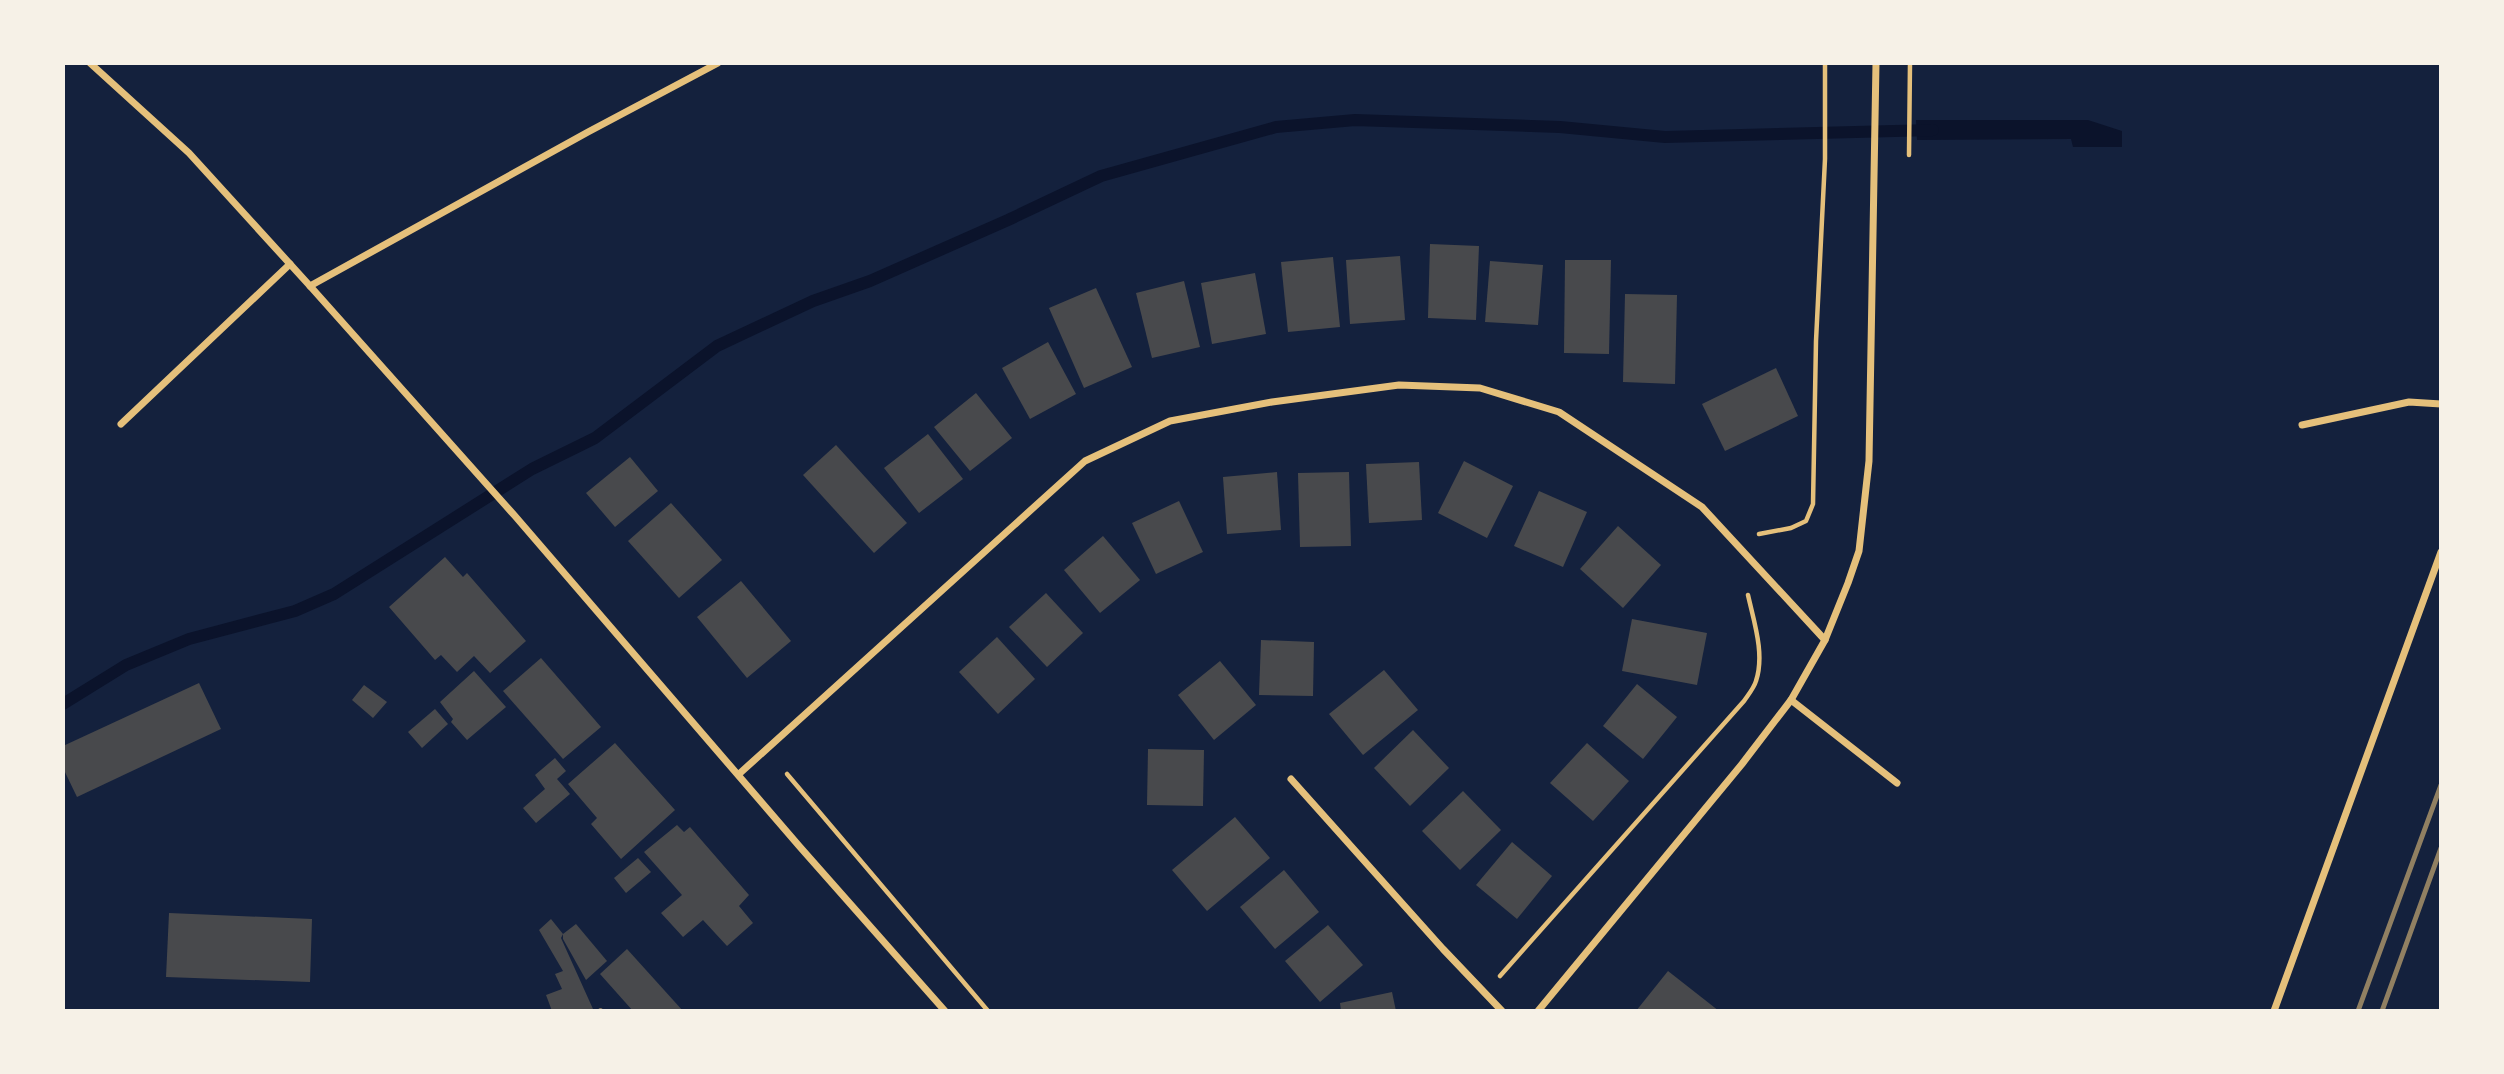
<svg xmlns="http://www.w3.org/2000/svg" width="2504" height="1074" viewBox="0 0 2504 1074" font-family="Overpass,sans-serif">
	<style>
		.water { fill: #0b132b }
		.lines { fill: none; stroke-linecap: round; stroke-linejoin: round }
		.stream { stroke: #0b132b; stroke-width: 12 }
		.building { fill: #48494c }
		.path { stroke: #e5c07b; stroke-width: 4.5 }
		.service { stroke: #e5c07b; stroke-width: 5 }
		.minor { stroke: #e5c07b; stroke-width: 7 }
		.rail { stroke: #918062; stroke-width: 5 }
	</style>
	<rect width="100%" height="100%" fill="#14213d"/>
	<path class="water" d="M1916,120H2088L2122,131V147H2073L2071,139L1917,140Z"/>
	<g class="lines">
		<path class="stream" d="M63,704L126,665L189,639L295,611L334,594L532,469L595,438L717,346L813,301L870,281L1008,220L1101,176L1276,127L1355,120L1560,127L1665,137L1933,130"/>
	</g>
	<g class="building">
		<path d="M1430,244L1479,246L1476,320L1428,318Z"/>
		<path d="M1400,256L1405,320L1350,324L1346,260Z"/>
		<path d="M1333,257L1340,327L1288,332L1281,262Z"/>
		<path d="M1565,260H1611L1609,354L1564,353Z"/>
		<path d="M1490,261L1543,265L1538,325L1485,322Z"/>
		<path d="M1255,273L1266,334L1212,344L1201,283Z"/>
		<path d="M1184,281L1200,347L1152,358L1136,293Z"/>
		<path d="M1096,288L1132,367L1084,388L1049,308Z"/>
		<path d="M1625,294L1677,295L1675,384L1623,382Z"/>
		<path d="M1048,342L1076,394L1030,419L1002,368Z"/>
		<path d="M1776,368L1798,416L1725,451L1702,404Z"/>
		<path d="M976,393L1012,438L970,471L934,427Z"/>
		<path d="M928,434L963,479L919,513L884,468Z"/>
		<path d="M836,445L907,523L874,553L803,475Z"/>
		<path d="M630,457L658,491L615,527L586,493Z"/>
		<path d="M1464,461L1513,486L1487,538L1438,513Z"/>
		<path d="M1419,462L1422,520L1369,523L1366,464Z"/>
		<path d="M1277,472L1281,530L1227,534L1223,477Z"/>
		<path d="M1349,472L1351,546L1300,547L1298,473Z"/>
		<path d="M1539,491L1587,512L1563,567L1514,546Z"/>
		<path d="M1179,501L1203,552L1156,574L1132,523Z"/>
		<path d="M671,503L722,560L679,598L628,541Z"/>
		<path d="M1618,526L1661,565L1623,608L1580,569Z"/>
		<path d="M1103,536L1140,580L1100,613L1064,570Z"/>
		<path d="M445,557L463,577L467,573L526,641L490,673L474,656L457,672L441,655L435,660L389,607Z"/>
		<path d="M741,581L791,641L747,678L697,617Z"/>
		<path d="M1046,593L1083,633L1047,667L1009,627Z"/>
		<path d="M1632,619L1707,633L1697,685L1622,671Z"/>
		<path d="M997,637L1035,679L998,714L959,672Z"/>
		<path d="M1261,640L1314,642L1313,696L1259,695Z"/>
		<path d="M541,658L601,727L563,759L503,691Z"/>
		<path d="M1220,661L1256,705L1214,740L1178,695Z"/>
		<path d="M1384,670L1418,710L1363,755L1329,714Z"/>
		<path d="M474,671L506,707L467,740L451,722L453,719L440,702Z"/>
		<path d="M199,683L221,729L77,797L63,768V746Z"/>
		<path d="M1637,684L1677,717L1643,759L1603,726Z"/>
		<path d="M364,685L387,702L373,718L352,700Z"/>
		<path d="M435,709L448,724L422,748L408,732Z"/>
		<path d="M1413,730L1449,768L1410,806L1374,768Z"/>
		<path d="M615,743L675,810L621,859L591,824L597,818L568,784Z"/>
		<path d="M1587,743L1629,781L1593,821L1550,783Z"/>
		<path d="M1148,749L1204,750L1203,806L1147,805Z"/>
		<path d="M555,758L566,771L557,779L570,794L536,823L523,808L545,789L535,775Z"/>
		<path d="M1463,791L1501,830L1460,870L1422,831Z"/>
		<path d="M1235,817L1270,858L1207,911L1172,870Z"/>
		<path d="M677,825L684,832L690,827L749,895L739,906L753,923L727,946L703,920L683,937L661,913L682,895L644,852Z"/>
		<path d="M1512,842L1552,876L1517,919L1476,885Z"/>
		<path d="M638,858L651,872L626,893L614,878Z"/>
		<path d="M1284,870L1319,912L1275,949L1240,907Z"/>
		<path d="M169,913L312,919L310,982L166,977Z"/>
		<path d="M551,919L563,934L561,938L593,1009L589,1011H552L546,995L562,989L555,974L563,971L539,930Z"/>
		<path d="M576,924L607,961L586,980L563,939V934Z"/>
		<path d="M1328,925L1363,965L1320,1002L1285,961Z"/>
		<path d="M627,949L683,1011H633L600,974Z"/>
		<path d="M1668,971L1719,1011H1636Z"/>
		<path d="M1392,992L1396,1011H1341L1340,1003Z"/>
	</g>
	<g class="lines">
		<g class="path">
			<path d="M1909,155L1910,63"/>
			<path d="M1759,534L1791,528L1806,521L1813,504L1816,341L1825,159V63"/>
			<path d="M787,774L988,1011"/>
			<path d="M1500,976L1744,701C1748,695 1754,688 1756,681C1765,654 1754,622 1748,595"/>
		</g>
		<path class="service" d="M600,1011H601"/>
		<g class="minor">
			<path d="M90,63L189,153L310,286L515,516L800,847L945,1011"/>
			<path d="M310,286L588,132L718,63"/>
			<path d="M121,424L290,264"/>
			<path d="M2302,425L2409,402L2441,404"/>
			<path d="M1791,700L1897,783"/>
			<path d="M739,774L1085,461L1170,421L1272,402L1399,385L1480,388L1559,412L1702,507L1825,640"/>
			<path d="M1291,779L1443,949L1502,1011"/>
			<path d="M1538,1011L1742,764L1791,700L1825,640L1848,583L1859,551L1869,461L1876,63"/>
			<path d="M2274,1011L2441,552"/>
		</g>
		<g class="rail">
			<path d="M2358,1011L2441,785"/>
			<path d="M2382,1011L2441,848"/>
		</g>
	</g>
	<rect width="2504" height="1074" fill="none" stroke="#f6f1e7" stroke-width="130"/>
</svg>
